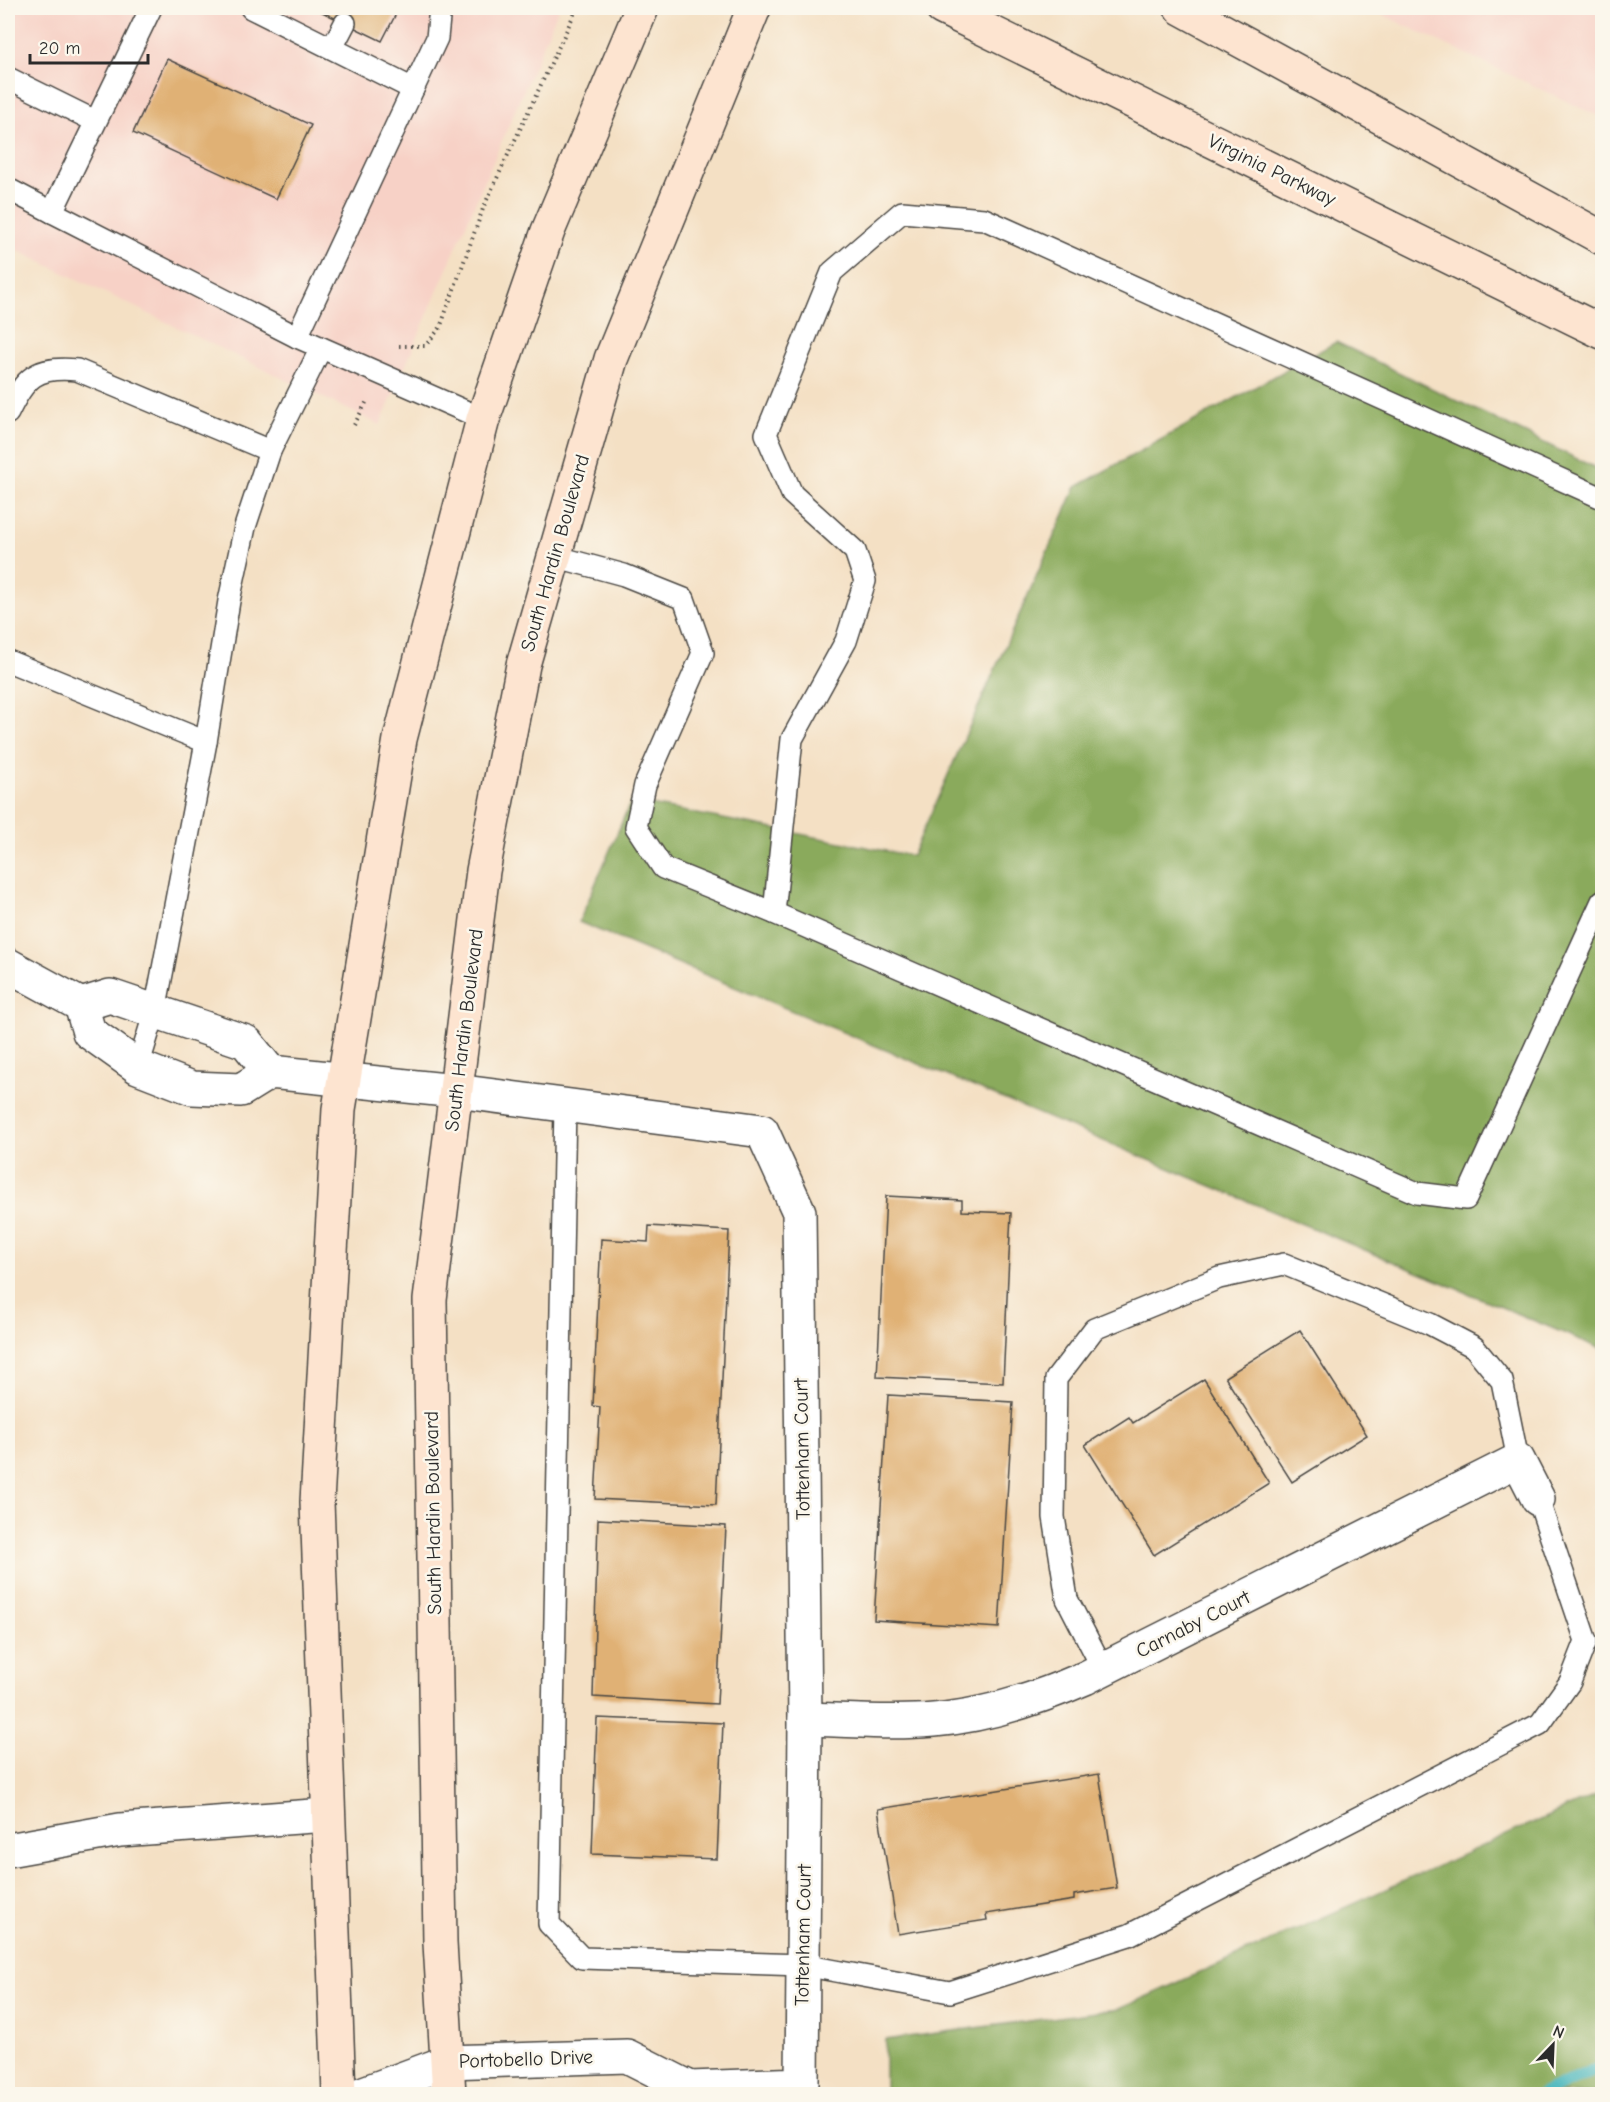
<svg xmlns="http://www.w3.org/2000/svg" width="1610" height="2102" viewBox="0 0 1610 2102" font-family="'Comic Neue',sans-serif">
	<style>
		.built { fill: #f7d1c6 }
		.forest { fill: #8aaa5c; stroke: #5a6a44; stroke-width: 1.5 }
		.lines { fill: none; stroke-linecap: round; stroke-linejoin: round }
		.stream { stroke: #46b6bc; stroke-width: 12 }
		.building { fill: #e0b174 }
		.service-casing { stroke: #494642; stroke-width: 24 }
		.minor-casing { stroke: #494642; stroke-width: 36 }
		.secondary-casing { stroke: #494642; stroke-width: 36 }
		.path { stroke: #494642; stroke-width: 4; stroke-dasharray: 1.5 4.5; stroke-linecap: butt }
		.service { stroke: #fff; stroke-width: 21 }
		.minor { stroke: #fff; stroke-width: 33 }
		.secondary { stroke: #fde4d0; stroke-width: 33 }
		.labels { text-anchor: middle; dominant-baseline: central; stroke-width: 5; stroke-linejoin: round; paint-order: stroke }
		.street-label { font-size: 20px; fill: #2b2b2b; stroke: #fbf7ec }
	</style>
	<rect width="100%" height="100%" fill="#fbf7ec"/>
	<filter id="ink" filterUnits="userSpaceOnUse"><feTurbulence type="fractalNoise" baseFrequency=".0167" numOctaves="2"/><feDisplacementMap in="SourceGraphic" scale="12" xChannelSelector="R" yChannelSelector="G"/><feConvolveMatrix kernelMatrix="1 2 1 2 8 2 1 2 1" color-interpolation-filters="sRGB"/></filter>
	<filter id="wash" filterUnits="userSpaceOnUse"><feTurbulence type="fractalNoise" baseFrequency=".008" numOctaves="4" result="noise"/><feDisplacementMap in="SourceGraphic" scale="24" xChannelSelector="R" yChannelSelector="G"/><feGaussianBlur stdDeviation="1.35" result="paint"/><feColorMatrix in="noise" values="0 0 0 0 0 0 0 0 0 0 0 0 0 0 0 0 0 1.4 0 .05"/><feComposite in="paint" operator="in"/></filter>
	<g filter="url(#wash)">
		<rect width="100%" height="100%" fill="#f4e0c4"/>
		<g class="built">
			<path d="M8,8H559L380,425L8,246Z"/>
			<path d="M1368,8H1602V118Z"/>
		</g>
		<g class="forest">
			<path d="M1336,342L1602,471V1349L579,922L631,801L912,856L1076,487Z"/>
			<path d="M1602,1792V2094H885V2040L1119,2009Z"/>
		</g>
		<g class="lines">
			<path class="stream" d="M1542,2094L1602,2066"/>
		</g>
		<g id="blocks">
			<g class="building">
				<path d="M314,8H399L382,41Z"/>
				<path d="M167,59L311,125L276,199L133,133Z"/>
				<path d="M886,1196L962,1200V1211L1011,1213L1003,1383L877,1377Z"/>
				<path d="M649,1226L729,1231L716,1505L595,1499L600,1407L593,1406L601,1239L648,1242Z"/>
				<path d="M1300,1330L1367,1435L1292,1482L1225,1377Z"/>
				<path d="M1204,1379L1269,1483L1154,1555L1085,1445L1129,1417L1133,1423Z"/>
				<path d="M888,1395L1013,1402L999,1628L874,1620Z"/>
				<path d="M598,1519L726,1526L717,1704L593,1697Z"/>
				<path d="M597,1718L723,1723L717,1859L592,1854Z"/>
				<path d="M1099,1774L1117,1888L1074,1895V1900L986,1914L987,1920L898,1934L878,1809Z"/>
			</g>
		</g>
	</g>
	<g filter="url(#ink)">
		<use href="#blocks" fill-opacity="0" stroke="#494642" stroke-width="1.5"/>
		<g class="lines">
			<g class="service-casing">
				<g id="service">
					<path d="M151,8L52,212L297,337"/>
					<path d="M251,8L413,89"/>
					<path d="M440,8L437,38L297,337L483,419"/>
					<path d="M332,48L345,23"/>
					<path d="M8,78L95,121"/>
					<path d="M8,189L52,212"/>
					<path d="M8,413C25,377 36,366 77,370L270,451"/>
					<path d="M554,556L624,575L684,599L703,653L645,785L636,827L663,868L774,913L1417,1193L1466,1199L1602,901"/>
					<path d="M8,661L206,742"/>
					<path d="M774,913L792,739L846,641L865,581L855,551L792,494L766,434L832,272L902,212L984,219L1602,498"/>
					<path d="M138,1067L155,1011L206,742L229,601L245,527L270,451L321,348"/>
					<path d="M565,1106L549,1924L582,1958L803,1965L950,1992L1129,1935L1540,1724L1570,1682L1586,1641L1538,1499"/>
					<path d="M1103,1669L1067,1599L1054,1517L1056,1379L1094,1329L1219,1278L1284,1264L1430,1324L1474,1347L1502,1381L1518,1460"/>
				</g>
			</g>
			<g class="minor-casing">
				<g id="minor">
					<path d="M8,965L81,1005L89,1032L138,1067L192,1088L241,1090L270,1072L456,1091L762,1131L799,1212L805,1719L802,2084L690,2088L627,2056L447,2062L361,2094"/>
					<path d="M81,1005L110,996L246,1042L270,1072"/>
					<path d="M805,1719C848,1720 891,1724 934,1720C987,1716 1037,1699 1085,1678L1518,1460L1538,1499"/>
					<path d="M8,1850L120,1830L327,1815"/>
				</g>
			</g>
			<g class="secondary-casing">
				<g id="secondary">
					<path d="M942,8L1602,332"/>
					<path d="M1181,8L1602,238"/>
					<path d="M339,2094L317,1502L339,1109L400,739L483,419L548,231L642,8"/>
					<path d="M449,2094L440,1943L430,1300L483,871L523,665L611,359L754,8"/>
				</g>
			</g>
			<g class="path">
				<path d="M399,346H425L440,328L484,206L577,8"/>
				<path d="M354,425L367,401"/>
			</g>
			<use href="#service" class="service"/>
			<use href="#minor" class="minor"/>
			<use href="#secondary" class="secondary"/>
		</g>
	</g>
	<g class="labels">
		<g class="street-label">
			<text transform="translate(1272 170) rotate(26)">Virginia Parkway</text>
			<text transform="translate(555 553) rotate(-74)">South Hardin Boulevard</text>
			<text transform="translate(464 1030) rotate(-83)">South Hardin Boulevard</text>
			<text transform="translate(802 1449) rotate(-91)">Tottenham Court</text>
			<text transform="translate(433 1513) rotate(-91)">South Hardin Boulevard</text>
			<text transform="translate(1193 1624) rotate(-27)">Carnaby Court</text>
			<text transform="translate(803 1935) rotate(-89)">Tottenham Court</text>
			<text transform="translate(526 2059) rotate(-2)">Portobello Drive</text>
		</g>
	</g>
	<rect width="1610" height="2102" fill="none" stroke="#fbf7ec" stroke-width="30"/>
	<g transform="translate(1553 2045) rotate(23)" stroke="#fbf7ec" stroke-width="4.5" paint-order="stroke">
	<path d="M0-4.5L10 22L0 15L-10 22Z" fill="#2b2b2b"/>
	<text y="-9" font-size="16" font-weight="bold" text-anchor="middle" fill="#2b2b2b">N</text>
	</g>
	<path d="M30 54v9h118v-9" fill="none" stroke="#2b2b2b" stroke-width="3"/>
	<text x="39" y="54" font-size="18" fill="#2b2b2b" stroke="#fbf7ec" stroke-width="4.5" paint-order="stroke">20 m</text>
</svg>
